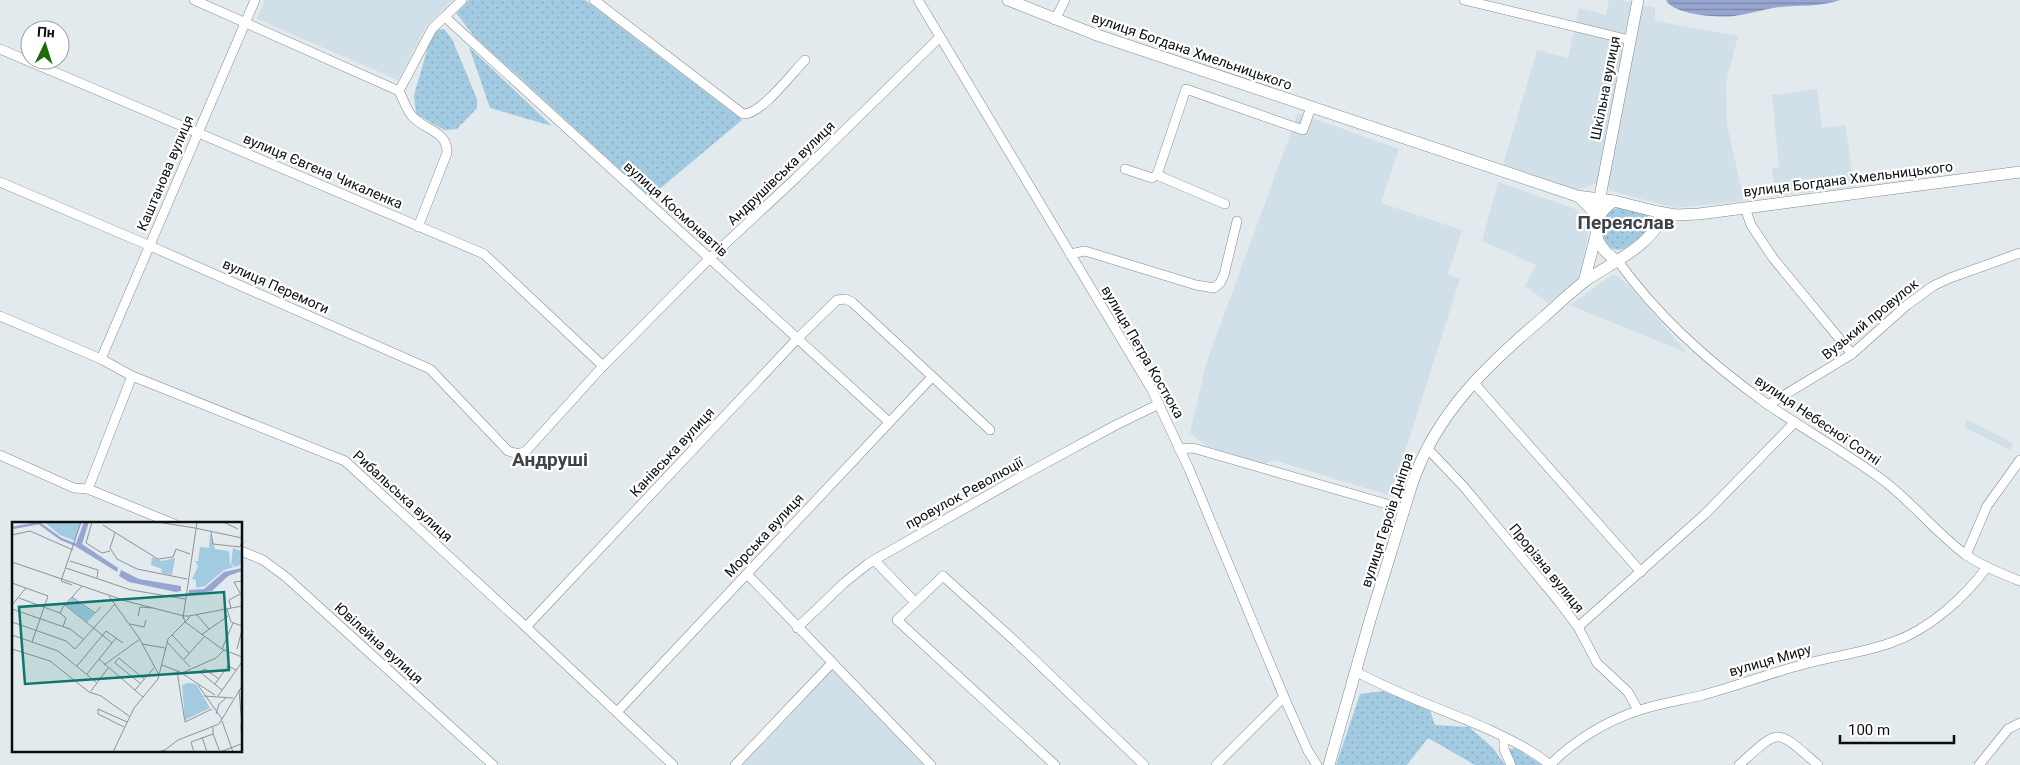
<svg xmlns="http://www.w3.org/2000/svg" width="2020" height="765" viewBox="0 0 2020 765" font-family="Roboto,sans-serif">
	<style>
		.built { fill: #d1dfe8 }
		.grass { fill: url(#grass-dots) }
		.water { fill: url(#water-rules) }
		.lines { fill: none; stroke-linecap: round; stroke-linejoin: round }
		.minor-casing { stroke: #82898c; stroke-width: 10 }
		.secondary-casing { stroke: #82898c; stroke-width: 12 }
		.minor { stroke: #fff; stroke-width: 9 }
		.secondary { stroke: #fff; stroke-width: 11 }
		.labels { text-anchor: middle; dominant-baseline: central; stroke-width: 4.5; stroke-linejoin: round; paint-order: stroke }
		.street-label { font-size: 14px; fill: #0c0e0f; stroke: #fff }
		.district-label { font-size: 19px; font-weight: bold; fill: #3e4347; stroke: #fff }
		.inset-river { fill: none; stroke: #97a5d1; stroke-width: 2.5 }
		.inset-road { fill: none; stroke: #8d9295; stroke-width: 1 }
		.view { fill: #0f766e; fill-opacity: 0.15; stroke: #0f766e; stroke-width: 2.5 }
		.inset-edge { fill: none; stroke: #0c0e0f; stroke-width: 2.5 }
	</style>
	<defs>
		<pattern id="grass-dots" width="8" height="8" patternUnits="userSpaceOnUse" patternTransform="scale(1.25)"><rect width="8" height="8" fill="#a2cae1"/><path d="M2 2h.1M6 6h.1" fill="none" stroke="#8aacc0" stroke-width="1.8" stroke-linecap="round"/></pattern>
		<pattern id="water-rules" width="6" height="5" patternUnits="userSpaceOnUse" patternTransform="scale(1.25)"><rect width="6" height="5" fill="#97a5d1"/><path d="M0 2.5h6" fill="none" stroke="#7a85a8"/></pattern>
	</defs>
	<rect width="100%" height="100%" fill="#e3eaee"/>
	<g class="built">
		<path d="M265,0H453L426,26L398,80L257,19Z"/>
		<path d="M1609,0H1620L1655,8V21L1738,36L1726,83L1727,124L1744,201L1676,208L1610,191L1606,182L1597,183L1577,190L1503,165L1537,50L1568,58L1579,8L1606,15Z"/>
		<path d="M1817,89L1822,128L1845,125L1855,187L1776,196L1772,168L1779,167L1772,95Z"/>
		<path d="M1298,113L1399,149L1381,203L1462,230L1448,274L1460,279L1391,496L1274,460L1261,465L1207,446L1190,433L1206,364Z"/>
		<path d="M1498,182L1575,209L1584,217L1589,229L1581,272L1577,280L1548,303L1525,286L1536,265L1482,241Z"/>
		<path d="M1612,275L1618,276L1631,288L1687,353L1570,305Z"/>
		<path d="M1967,420L2013,443L2010,450L1964,427Z"/>
		<path d="M832,663L926,760L921,765H735Z"/>
	</g>
	<g class="grass">
		<path d="M469,0H585L742,120L650,197L474,36L456,13Z"/>
		<path d="M444,29L452,39L477,99V108L457,129L444,130L416,114L414,95L433,30Z"/>
		<path d="M469,47L552,126L490,108Z"/>
		<path d="M1618,208C1629,210 1649,210 1651,222C1649,230 1642,235 1636,240C1632,242 1628,247 1623,249C1599,256 1595,211 1618,208Z"/>
		<path d="M1383,691L1430,710L1435,725L1469,727L1493,748L1505,765H1475L1428,738L1407,765H1336L1360,694Z"/>
		<path d="M1515,748L1542,765H1513L1507,750Z"/>
	</g>
	<path class="water" d="M1666,0H1840C1820,7 1800,5 1779,7C1764,9 1750,14 1734,16C1719,18 1673,15 1666,0Z"/>
	<g class="lines">
		<g class="minor-casing">
			<g id="minor">
				<path d="M194,0L399,91"/>
				<path d="M594,0L743,114C761,115 792,73 805,60"/>
				<path d="M918,0L1152,390L1189,469L1284,697L1308,751L1317,765"/>
				<path d="M1464,0L1630,40"/>
				<path d="M445,17L889,422"/>
				<path d="M1055,20L1065,0"/>
				<path d="M0,49L484,254L603,366"/>
				<path d="M1125,169L1152,178L1157,175L1225,204"/>
				<path d="M1157,175L1186,89L1303,130L1311,107"/>
				<path d="M0,182L148,245L430,369L508,451L519,454L526,451L603,366L710,258L796,178L940,37"/>
				<path d="M1745,208L1751,225L1773,258L1852,354"/>
				<path d="M418,227L447,153C448,132 426,130 414,118C407,113 403,98 399,91L432,29L462,0"/>
				<path d="M1070,254L1085,251L1196,285L1214,288L1220,283L1224,275L1237,221"/>
				<path d="M1618,261C1658,317 1711,364 1767,404C1806,431 1847,453 1884,481C1913,503 1936,533 1966,555C1982,566 2002,574 2020,581"/>
				<path d="M0,316L101,359L132,376L345,461L526,627L673,765"/>
				<path d="M101,359L255,0"/>
				<path d="M1473,382L1641,572"/>
				<path d="M1768,405L1852,354L1907,305L1933,286L1950,278L2020,253"/>
				<path d="M1427,448L1464,487L1560,603L1578,627L1597,663L1628,692L1638,710"/>
				<path d="M1179,449L1193,448L1404,509"/>
				<path d="M0,455L74,488L88,489L174,524"/>
				<path d="M88,489L132,376"/>
				<path d="M241,551L263,560L286,577L493,765"/>
				<path d="M1966,555L1987,506L2020,460"/>
				<path d="M874,560L915,602"/>
				<path d="M747,574L931,765"/>
				<path d="M526,627L797,339L837,300L845,299L852,302L990,430"/>
				<path d="M1578,627L1705,514L1795,422"/>
				<path d="M797,628L844,583L869,563L1020,477L1114,426L1159,404"/>
				<path d="M1355,671C1398,695 1445,710 1490,730C1511,740 1532,750 1550,765C1573,741 1608,720 1640,710C1661,703 1682,700 1703,695C1736,686 1768,674 1801,665C1832,656 1864,653 1893,642C1930,629 1965,597 1987,567"/>
				<path d="M617,712L932,377"/>
				<path d="M1504,737V749L1511,765"/>
				<path d="M735,765L832,663"/>
				<path d="M1055,765L897,620L943,576L1016,642L1144,765"/>
				<path d="M1216,765L1284,697"/>
				<path d="M1739,765C1781,727 1775,728 1818,765"/>
				<path d="M1979,765L2008,729L2020,723"/>
			</g>
		</g>
		<g class="secondary-casing">
			<g id="secondary">
				<path d="M1008,0L1094,34L1577,196L1614,201"/>
				<path d="M1579,197L1591,209L1598,223"/>
				<path d="M1598,207L1638,0"/>
				<path d="M1658,212L1676,215L1699,214L2020,172"/>
				<path d="M1584,282L1596,235"/>
				<path d="M1329,765L1370,620L1412,484C1436,413 1489,363 1545,316C1558,304 1571,292 1585,281C1609,264 1649,247 1661,219L1658,212L1614,201C1588,219 1591,245 1618,261"/>
			</g>
		</g>
		<use href="#minor" class="minor"/>
		<use href="#secondary" class="secondary"/>
	</g>
	<g class="labels">
		<g class="street-label">
			<text transform="translate(1192 51) rotate(19)">вулиця Богдана Хмельницького</text>
			<text transform="translate(1605 88) rotate(-79)">Шкільна вулиця</text>
			<text transform="translate(323 171) rotate(23)">вулиця Євгена Чикаленка</text>
			<text transform="translate(165 173) rotate(-67)">Каштанова вулиця</text>
			<text transform="translate(781 173) rotate(-44)">Андрушівська вулиця</text>
			<text transform="translate(1848 179) rotate(-7)">вулиця Богдана Хмельницького</text>
			<text transform="translate(676 209) rotate(42)">вулиця Космонавтів</text>
			<text transform="translate(276 286) rotate(24)">вулиця Перемоги</text>
			<text transform="translate(1870 319) rotate(-39)">Вузький провулок</text>
			<text transform="translate(1143 352) rotate(60)">вулиця Петра Костюка</text>
			<text transform="translate(1818 420) rotate(34)">вулиця Небесної Сотні</text>
			<text transform="translate(672 452) rotate(-47)">Канівська вулиця</text>
			<text transform="translate(964 493) rotate(-29)">провулок Революції</text>
			<text transform="translate(403 496) rotate(42)">Рибальська вулиця</text>
			<text transform="translate(1387 520) rotate(-72)">вулиця Героїв Дніпра</text>
			<text transform="translate(764 535) rotate(-47)">Морська вулиця</text>
			<text transform="translate(1547 568) rotate(51)">Прорізна вулиця</text>
			<text transform="translate(379 643) rotate(42)">Ювілейна вулиця</text>
			<text transform="translate(1770 660) rotate(-16)">вулиця Миру</text>
		</g>
		<g class="district-label">
			<text x="1626" y="222">Переяслав</text>
			<text x="550" y="459">Андруші</text>
		</g>
	</g>
	<g transform="translate(12 522)">
		<rect width="230" height="230" fill="#e3eaee"/>
		<path d="M198,11L203,27L217,29L218,42L222,45L212,48L193,64L184,66V58L180,57L186,44L183,39H186L188,25L197,26ZM140,35L150,39L163,36L160,53L149,51L150,47L139,43ZM60,76L83,92L75,100L54,83Z" fill="#a2cae1"/>
		<path d="M176,161L184,162L198,186L173,198L170,163Z" fill="#a2cae1"/>
		<path d="M32,0H69L63,19L48,13Z" fill="#a2cae1"/>
		<path d="M221,26L229,29V42L224,45L219,42Z" fill="#a2cae1"/>
		<path d="M72,0H77L70,22L106,46L105,50L63,24ZM230,46V49L216,54L200,69L176,73L177,68L192,67L212,50ZM109,48L127,57L169,64V69L164,70L117,60L107,54Z" fill="#97a5d1"/>
		<path class="inset-river" d="M0,6L27,1L49,17L64,23"/>
		<path class="inset-road" d="M80,0L74,21L90,31L98,29M145,0L183,6M211,0L226,7M91,3L146,37L161,35L164,27L178,32M183,6L230,16M199,10L201,22L228,25L230,19M103,11L98,26L105,37L125,47L175,57M0,13L18,9L61,28M58,39L86,48L85,56M0,40L114,79L172,94M54,46L119,68L173,77M0,61L36,74L20,120M60,63L49,59L69,0M228,71L222,60L230,59M97,74L127,116L147,153M60,75L83,91L89,85M7,76L48,91M0,83L14,66M53,83L100,121M219,86L217,78L230,71M0,87L58,107L71,117M215,87L219,100L230,104M185,93L197,107M126,94L128,85L141,86M177,94L230,84M171,96L185,0M0,100L54,119L63,127L103,82M173,100L210,127L230,135M118,102L132,105L134,98M51,105L54,96L48,91L51,85L70,64M0,113L46,129L84,160M160,113L177,131M189,113L216,94M155,120L178,145M130,122L153,126M0,127L38,139L77,170L89,174L117,194M210,127L221,101M225,127L230,108M87,137L131,175M172,137L192,115M92,143L128,117M150,143L168,150L203,173M65,144L94,109L111,121M165,149L173,200L200,187M170,151L204,136L212,128M75,152L104,116M207,157L193,147L188,150L210,168M129,162L103,141L104,139L107,136L132,157M203,162L216,144L224,148M186,163L210,197M123,168L142,146M227,168L230,203M79,169L96,146M192,174L221,176M206,174L230,140M204,192L207,182L214,176M210,199L221,230M229,202L230,222M112,205L86,192V187L115,200M201,212L208,230M190,215L195,230M101,230L122,186L146,157L156,117L177,96V94H171L173,100M145,230L153,228L166,218L207,202L230,164M182,230L179,220L201,212V205M208,230L229,222"/>
		<path class="view" d="M212,70L217,148L13,162L7,85Z"/>
		<rect width="230" height="230" class="inset-edge"/>
	</g>
	<g transform="translate(45 45) rotate(4)"><circle r="24" fill="#ffffff" stroke="#9e9f9f"/>
	<path d="M0-4L9 19L0 12L-9 19Z" fill="#1c6a0c"/>
	<text y="-8" font-size="14" font-weight="bold" text-anchor="middle" fill="#0c0e0f">Пн</text>
	</g>
	<path d="M1840 735v8h114v-8" fill="none" stroke="#0c0e0f" stroke-width="2.5"/>
	<text x="1848" y="735" font-size="15" fill="#0c0e0f" stroke="#ffffff" stroke-width="4" paint-order="stroke">100 m</text>
</svg>
